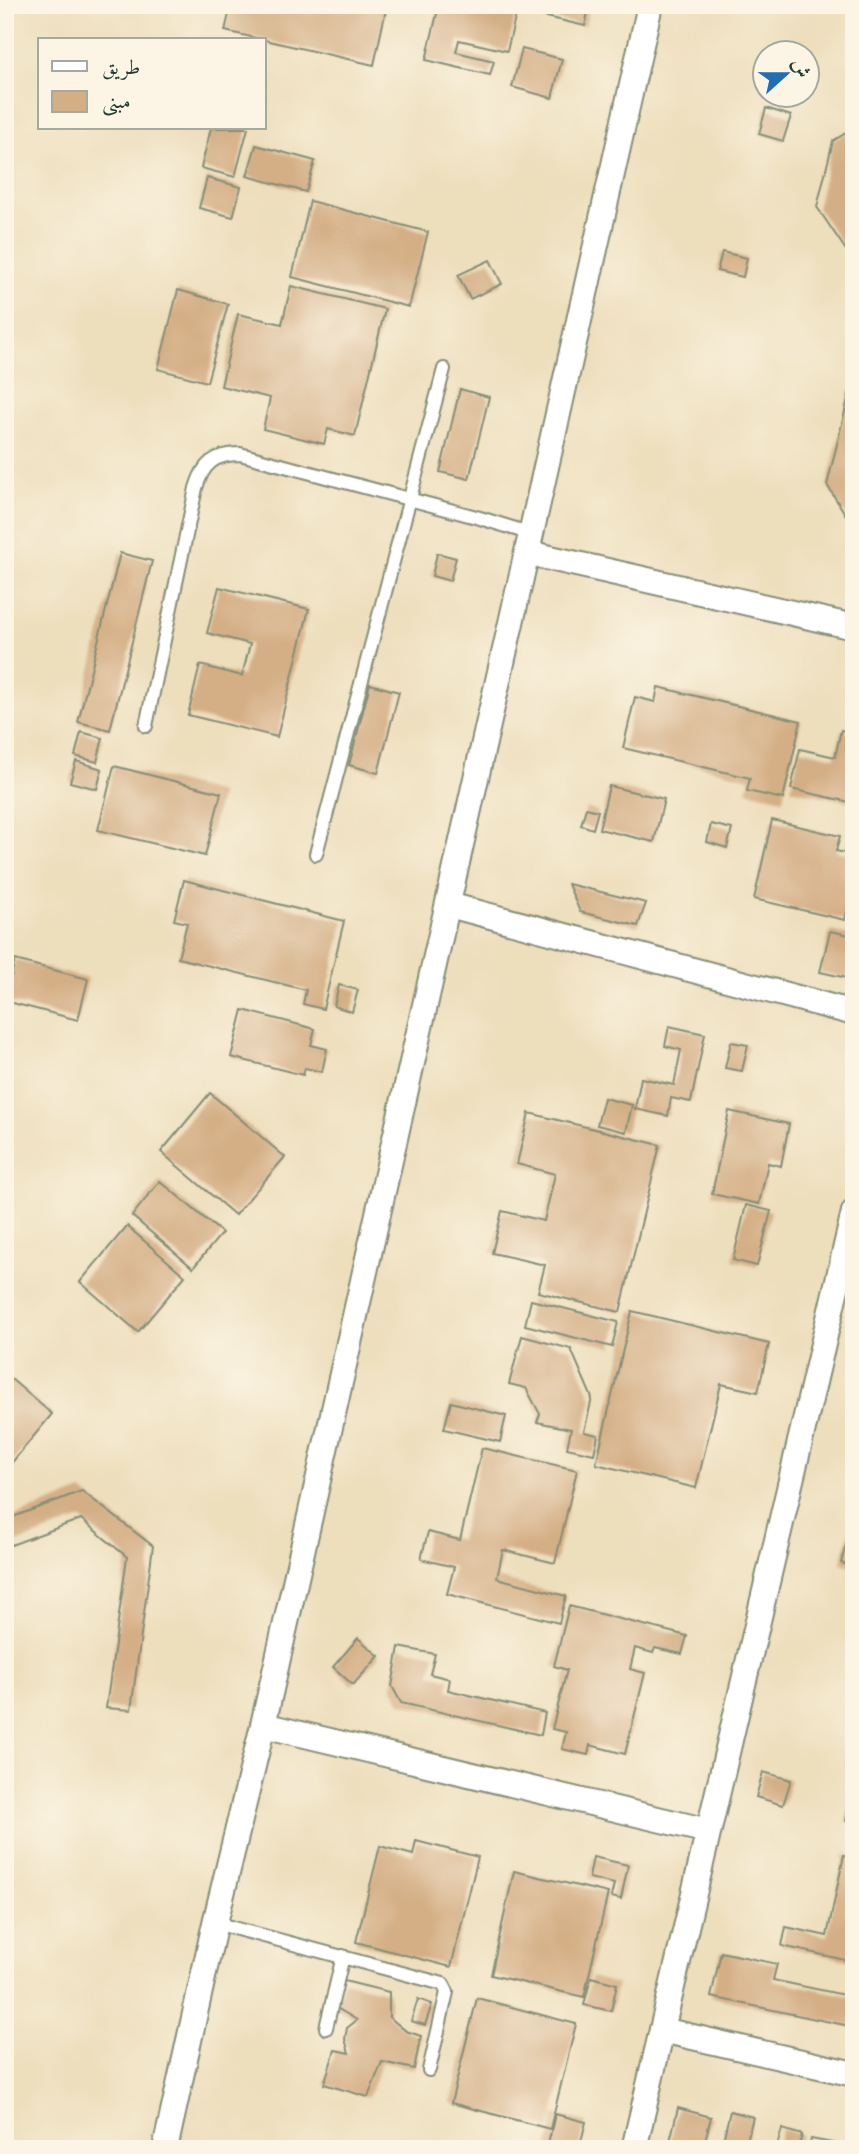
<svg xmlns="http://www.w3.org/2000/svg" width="859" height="2154" viewBox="0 0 859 2154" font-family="'IM FELL English',Amiri,serif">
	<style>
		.building { fill: #d4af85 }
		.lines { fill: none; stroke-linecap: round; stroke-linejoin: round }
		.lane-casing { stroke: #868e78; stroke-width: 16 }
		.street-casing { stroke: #868e78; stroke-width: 28 }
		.lane { stroke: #fff; stroke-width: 12 }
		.street { stroke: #fff; stroke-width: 24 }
	</style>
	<rect width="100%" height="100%" fill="#fcf5e5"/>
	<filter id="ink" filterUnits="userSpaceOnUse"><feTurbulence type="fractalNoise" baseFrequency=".0143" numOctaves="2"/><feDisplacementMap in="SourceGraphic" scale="14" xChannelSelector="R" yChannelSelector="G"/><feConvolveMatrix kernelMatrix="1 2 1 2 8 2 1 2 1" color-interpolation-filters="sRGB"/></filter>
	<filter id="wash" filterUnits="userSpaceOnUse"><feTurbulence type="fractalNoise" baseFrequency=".00686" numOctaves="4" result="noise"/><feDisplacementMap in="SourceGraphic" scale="28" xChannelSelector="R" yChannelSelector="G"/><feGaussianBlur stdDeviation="1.57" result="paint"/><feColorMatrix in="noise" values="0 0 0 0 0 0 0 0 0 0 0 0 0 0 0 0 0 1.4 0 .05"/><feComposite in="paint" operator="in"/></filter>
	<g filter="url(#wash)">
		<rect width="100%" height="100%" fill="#eddebc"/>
		<g id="blocks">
			<g class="building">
				<path d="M231,5H387L374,65L225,31Z"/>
				<path d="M439,5H581L589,7L585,26L517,10L507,51L459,40L456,52L494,61L490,75L426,60Z"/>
				<path d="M522,49L562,59L552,98L512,87Z"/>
				<path d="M766,108L791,116L783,141L759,134Z"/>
				<path d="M211,128H248L235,177L201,168Z"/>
				<path d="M854,128V262L817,207L833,141Z"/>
				<path d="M256,145L315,161L306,192L247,176Z"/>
				<path d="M207,178L241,187L233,217L199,208Z"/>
				<path d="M310,201L428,232L409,307L292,277Z"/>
				<path d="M722,252L747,258L743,277L717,271Z"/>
				<path d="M490,260L502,284L470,299L458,275Z"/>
				<path d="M291,286L385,309L355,436L328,429L324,444L263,429L270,398L221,386L238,314L282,324Z"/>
				<path d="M178,290L228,304L207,382L158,369Z"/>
				<path d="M460,389L489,397L469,479L440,472Z"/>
				<path d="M854,389V528L827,485L850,391Z"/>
				<path d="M120,553L152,561L110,730L78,722Z"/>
				<path d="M437,553L456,558L450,581L432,576Z"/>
				<path d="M219,587L309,609L277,737L188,715L200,665L242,676L250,644L207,633Z"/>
				<path d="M370,684L399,692L378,773L349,765Z"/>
				<path d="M658,687L801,721L783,799L747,791L750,778L623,748L635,697L655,702Z"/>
				<path d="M841,730L854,733V803L791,789L800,749L835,757Z"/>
				<path d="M81,732L103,738L97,762L75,756Z"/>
				<path d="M76,761L102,769L97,789L70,782Z"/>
				<path d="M114,766L221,793L205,856L98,830Z"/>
				<path d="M609,786L664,799L654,842L599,829Z"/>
				<path d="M586,808L598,811L593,829L581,825Z"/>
				<path d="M772,820L840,836L836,851L854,855V881L845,920L754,899Z"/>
				<path d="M711,824L732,829L727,848L707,842Z"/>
				<path d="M184,880L344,921L323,1009L303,1004L306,990L178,958L187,923L174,920Z"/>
				<path d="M568,884L646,903L638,926L580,912Z"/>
				<path d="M830,931L854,936V951L847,978L820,972Z"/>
				<path d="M15,960L88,979L78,1020L5,1001Z"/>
				<path d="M339,985L358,990L352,1012L334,1006Z"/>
				<path d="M243,1010L315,1029L311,1045L327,1049L322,1072L305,1068L303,1075L231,1057Z"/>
				<path d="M669,1026L705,1034L691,1102L671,1098L668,1116L635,1109L641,1078L674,1085L681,1050L665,1046Z"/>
				<path d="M731,1042L748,1045L742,1071L725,1068Z"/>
				<path d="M210,1093L285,1157L235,1215L161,1152Z"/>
				<path d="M604,1098L632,1105L626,1132L597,1125Z"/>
				<path d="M729,1111L789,1124L781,1166L768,1163L759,1204L712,1194Z"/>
				<path d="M529,1113L660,1145L620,1312L538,1292L545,1265L492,1253L502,1211L544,1221L555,1174L517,1164Z"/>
				<path d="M160,1181L222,1233L193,1268L132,1216Z"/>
				<path d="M746,1205L771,1211L757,1266L733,1260Z"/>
				<path d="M127,1226L185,1276L138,1332L80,1282Z"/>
				<path d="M531,1300L618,1322L612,1347L525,1325Z"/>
				<path d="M632,1311L769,1344L758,1392L721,1384L696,1488L596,1464Z"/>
				<path d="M522,1336L571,1349L592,1398L584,1432L598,1435L594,1454L567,1448L571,1429L537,1422L540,1414L526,1388L509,1384Z"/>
				<path d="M11,1379L52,1414L5,1471V1385Z"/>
				<path d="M451,1402L506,1416L500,1442L444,1429Z"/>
				<path d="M482,1448L577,1470L555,1563L503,1550L497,1578L566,1596L559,1623L447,1594L454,1567L421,1559L428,1532L460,1540Z"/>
				<path d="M82,1491L153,1546L131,1710L106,1708L127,1557L81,1519L6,1547L5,1544V1520Z"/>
				<path d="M853,1519H854V1567L841,1563Z"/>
				<path d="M569,1606L687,1636L682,1654L655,1648L653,1653L635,1648L630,1669L645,1673L625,1754L590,1745L588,1755L562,1749L566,1732L552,1729L567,1670L554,1666Z"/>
				<path d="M358,1638L379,1656L353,1685L333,1667Z"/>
				<path d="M399,1647L435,1654L430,1674L450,1679L448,1690L545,1713L541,1735L401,1703L392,1686Z"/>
				<path d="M853,1736L854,1737V1767L846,1766Z"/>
				<path d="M763,1772L791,1780L783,1805L756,1797Z"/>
				<path d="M853,1791H854V1823L846,1821Z"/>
				<path d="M416,1841L478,1857L451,1967L356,1942L380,1846L413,1855Z"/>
				<path d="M844,1855L854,1857V1962L782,1946L786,1927L827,1936Z"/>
				<path d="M593,1857L628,1865L621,1899L611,1897L614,1884L589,1878Z"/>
				<path d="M514,1871L608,1893L584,1997L491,1975Z"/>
				<path d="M721,1952L777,1964L773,1980L854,1997V2027L711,1997Z"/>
				<path d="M591,1977L617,1984L611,2011L584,2005Z"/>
				<path d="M344,1981L389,1992V2017L406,2031L421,2036L414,2069L382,2062L368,2097L324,2084L335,2050L349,2053L345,2039L347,2028L357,2020L335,2007Z"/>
				<path d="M477,1998L576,2024L550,2129L451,2103Z"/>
				<path d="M418,1999L432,2004L425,2025L411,2021Z"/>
				<path d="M678,2108L711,2117L703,2149L670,2141Z"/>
				<path d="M730,2111L753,2117L745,2149H721Z"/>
				<path d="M555,2114L586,2122L579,2149H547Z"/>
				<path d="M782,2129L802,2135L798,2149H776Z"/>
				<path d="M811,2139L854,2147V2149H809Z"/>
			</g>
		</g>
	</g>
	<g filter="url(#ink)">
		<use href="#blocks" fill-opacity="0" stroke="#868e78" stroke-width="2"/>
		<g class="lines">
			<g class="lane-casing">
				<g id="lane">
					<path d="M146,726L196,488C203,464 214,454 240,454L480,518L532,534"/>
					<path d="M316,854L444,369"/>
					<path d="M215,1923L443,1984L447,1992L429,2070"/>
					<path d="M326,2028L343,1956"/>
				</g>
			</g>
			<g class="street-casing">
				<g id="street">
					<path d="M528,553L854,627"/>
					<path d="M449,905L854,1013"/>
					<path d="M263,1725L708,1831"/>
					<path d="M662,2030L854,2074"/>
					<path d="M165,2149L215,1923L263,1725L650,5"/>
					<path d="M634,2149L854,1212"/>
				</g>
			</g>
			<use href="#lane" class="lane"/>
			<use href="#street" class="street"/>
		</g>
	</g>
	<rect width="859" height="2154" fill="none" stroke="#fcf5e5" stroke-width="28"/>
	<rect x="38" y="38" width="228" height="91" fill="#fcf5e5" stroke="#a4ab9e" stroke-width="2"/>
	<rect x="52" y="61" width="35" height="10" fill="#ffffff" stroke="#a4ab9e" stroke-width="2"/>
	<text x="102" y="74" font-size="21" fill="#1f3d34">طريق</text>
	<rect x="52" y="91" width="35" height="21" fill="#d4af85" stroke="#a4ab9e" stroke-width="2"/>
	<text x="102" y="108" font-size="21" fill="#1f3d34">مبنى</text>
	<g transform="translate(786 74) rotate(69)"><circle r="33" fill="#fcf5e5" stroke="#a4ab9e" stroke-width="2"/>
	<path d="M0-5L12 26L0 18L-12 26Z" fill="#1f6fb2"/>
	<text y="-10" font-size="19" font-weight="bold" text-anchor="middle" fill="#1f3d34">ش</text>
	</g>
</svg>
